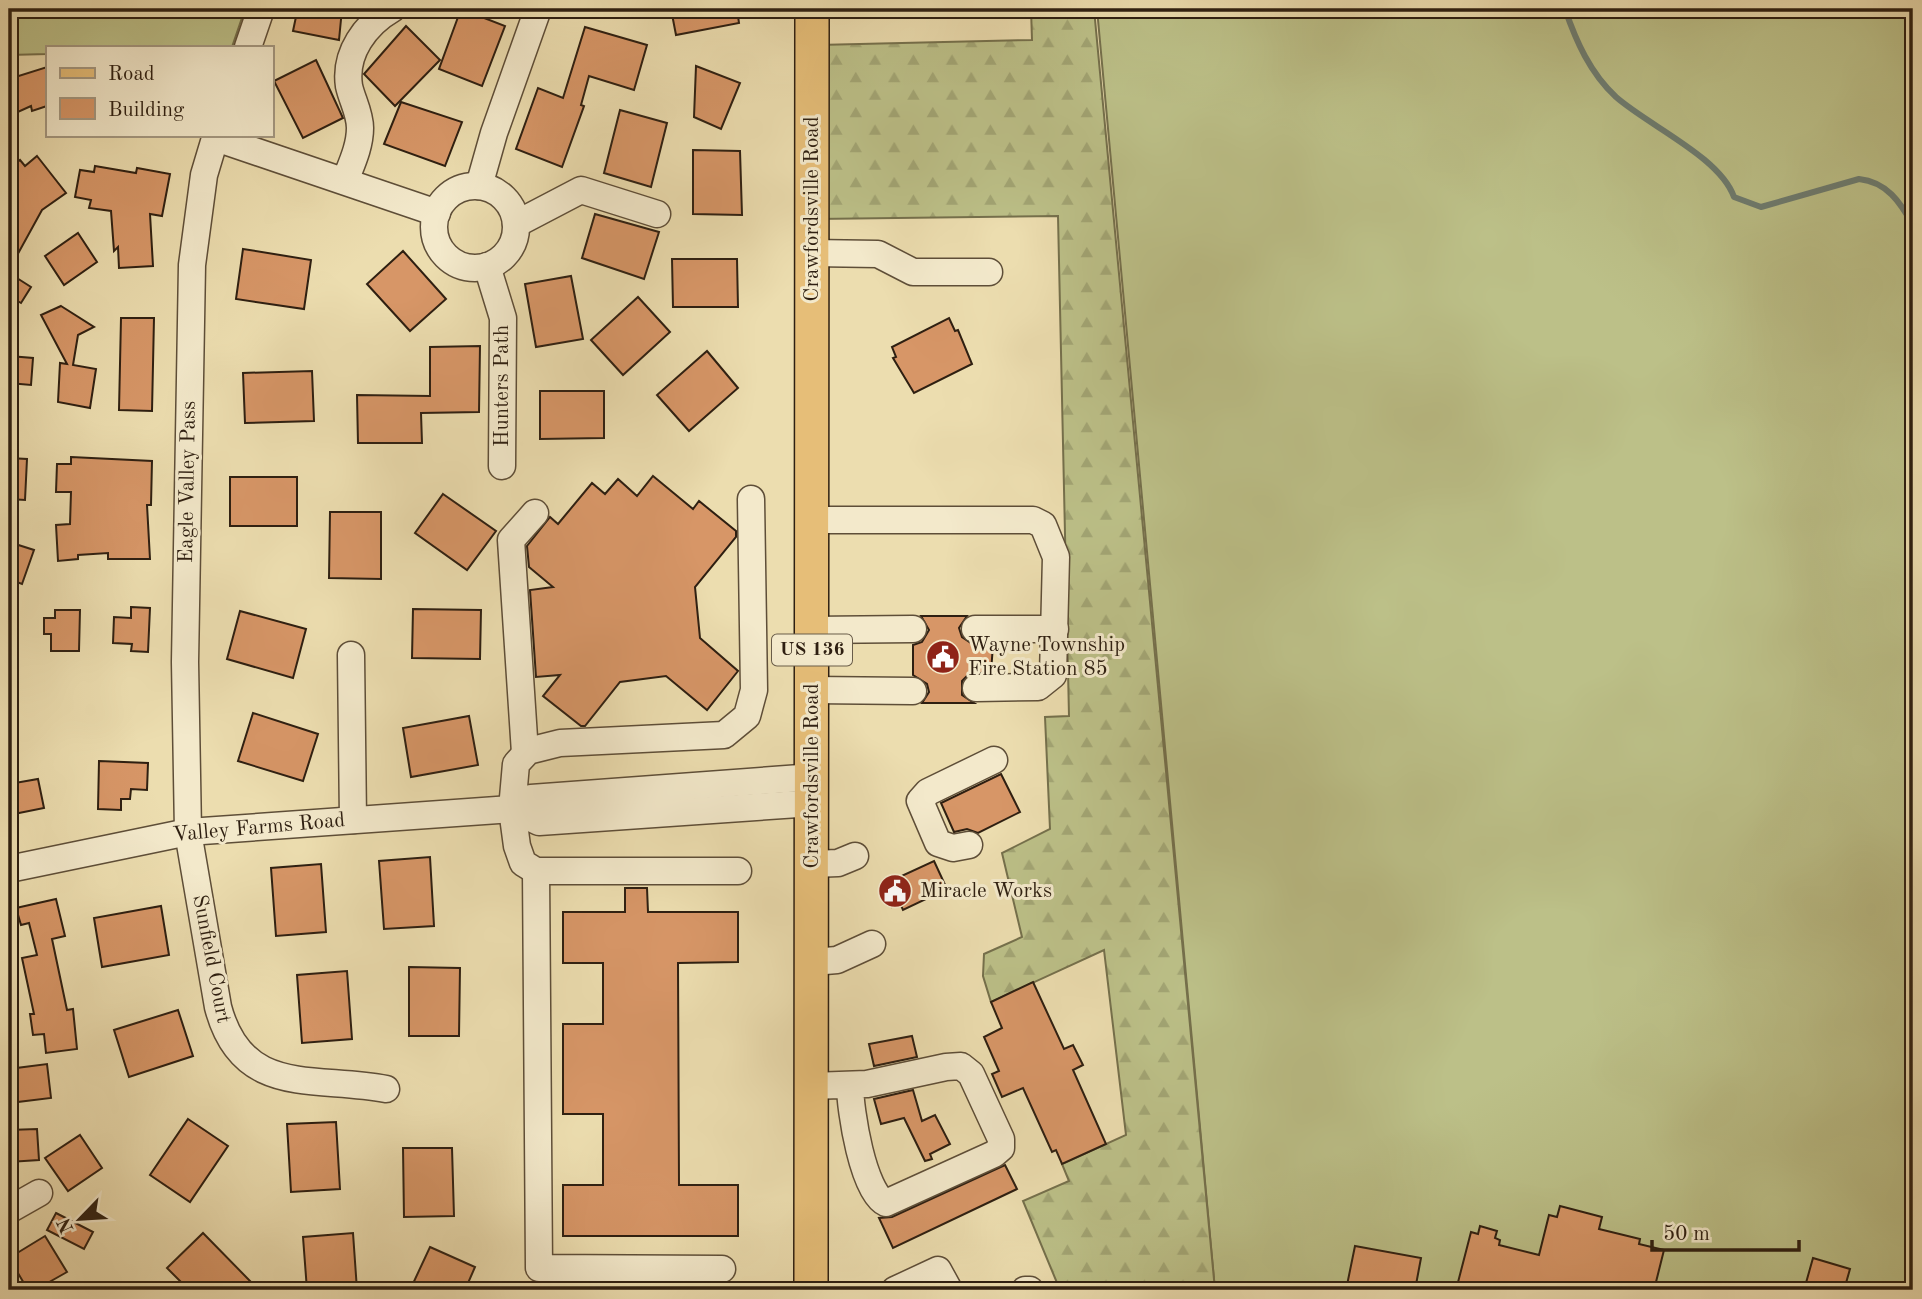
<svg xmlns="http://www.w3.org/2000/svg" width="1922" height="1299" viewBox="0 0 1922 1299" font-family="'Old Standard TT',serif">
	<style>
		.grass { fill: #bcc088; stroke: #75704c; stroke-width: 2 }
		.forest { fill: url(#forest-firs); stroke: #75704c; stroke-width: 2 }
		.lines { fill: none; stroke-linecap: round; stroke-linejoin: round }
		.stream { stroke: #6f7d71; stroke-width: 6 }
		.building { fill: #d79667; stroke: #2e1f11; stroke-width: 2 }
		.minor-casing { stroke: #5e4e38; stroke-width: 29 }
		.major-casing { stroke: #2e1f11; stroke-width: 36 }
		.minor { stroke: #f3e9cb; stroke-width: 26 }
		.major { stroke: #e6be78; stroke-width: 33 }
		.labels { text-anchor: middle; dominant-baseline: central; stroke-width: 6; stroke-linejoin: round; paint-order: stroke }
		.shield { fill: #f3e9cb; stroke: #695c49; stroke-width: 2 }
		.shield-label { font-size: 19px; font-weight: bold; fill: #2e1f11 }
		.street-label { font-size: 21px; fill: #2e1f11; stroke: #f3e9cb }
		.poi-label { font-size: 21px; fill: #2e1f11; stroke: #f3e9cb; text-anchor: start }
	</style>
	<defs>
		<pattern id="forest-firs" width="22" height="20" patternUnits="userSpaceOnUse" patternTransform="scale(1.75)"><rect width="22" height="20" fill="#bcc088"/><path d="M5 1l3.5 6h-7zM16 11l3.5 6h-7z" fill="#a2a574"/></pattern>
	</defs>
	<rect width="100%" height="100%" fill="#ecddaf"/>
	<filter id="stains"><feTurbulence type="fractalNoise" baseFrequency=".00286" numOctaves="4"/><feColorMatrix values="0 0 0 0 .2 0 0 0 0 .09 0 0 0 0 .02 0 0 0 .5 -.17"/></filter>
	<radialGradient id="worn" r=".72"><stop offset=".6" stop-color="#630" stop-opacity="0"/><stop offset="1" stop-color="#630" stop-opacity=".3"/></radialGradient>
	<g class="grass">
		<path d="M9,9H245L232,47H47V54L9,55Z"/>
		<path d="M1097,9H1913V1290H1215Z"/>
	</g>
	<path class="forest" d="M1031,9H1094L1215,1290H1060L1023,1201L1069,1181L1062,1164L1126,1135L1104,950L991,1002L983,976L984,954L1022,937L1002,853L1050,829L1045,717L1069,716L1058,216L816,219L818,45L1032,40Z"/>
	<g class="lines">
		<path class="stream" d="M1565,9C1576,41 1590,73 1616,97C1649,126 1720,157 1734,197L1761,207L1859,179C1887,182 1900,202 1913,225"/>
	</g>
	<g class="building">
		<path d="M301,9H342L339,40L293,31L297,12H300Z"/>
		<path d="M461,9L505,26L482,86L439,69Z"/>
		<path d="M671,9H737L739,23L676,35Z"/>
		<path d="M406,26L440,60L395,106L364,74Z"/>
		<path d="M585,27L647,45L634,90L589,76L581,105L584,106L562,167L516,149L538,88L563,98Z"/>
		<path d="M316,60L343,118L303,138L274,81Z"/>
		<path d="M696,66L740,83L721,129L694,117Z"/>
		<path d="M47,67V106L32,111L31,106L9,116V79Z"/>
		<path d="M401,102L462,122L445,166L384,144Z"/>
		<path d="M620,110L667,123L651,187L604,173Z"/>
		<path d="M693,150L740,151L742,215L693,214Z"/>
		<path d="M37,156L66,193L42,210L9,270V169L20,160L25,166Z"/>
		<path d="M95,166L136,173L137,168L170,174L162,216L150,214L153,266L119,268L118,247L114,251L111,211L89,208L91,200L75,197L80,170L94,172Z"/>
		<path d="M595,214L659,232L644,279L582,258Z"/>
		<path d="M78,233L97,262L64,285L45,256Z"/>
		<path d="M243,249L311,260L304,309L236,299Z"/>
		<path d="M403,251L446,299L410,331L367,284Z"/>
		<path d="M672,259H737L738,307H673Z"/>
		<path d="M9,273L31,287L21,303L9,296Z"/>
		<path d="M571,276L583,339L536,347L525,284Z"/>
		<path d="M638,297L670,332L623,375L591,340Z"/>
		<path d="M61,306L94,327L78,335L73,365L96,369L90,408L58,402L60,363L67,364L41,315Z"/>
		<path d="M121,318H154L152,411L119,410Z"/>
		<path d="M949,318L955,331L958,330L972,364L914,393L893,358L896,357L892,347Z"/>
		<path d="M480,346L479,412L421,413L422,443H358L357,395L430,396V347Z"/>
		<path d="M707,351L738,388L689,431L657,395Z"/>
		<path d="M9,356L33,358L31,385L9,383Z"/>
		<path d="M312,371L314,421L245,423L243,373Z"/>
		<path d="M540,391H604V438L540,439Z"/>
		<path d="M71,457L152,461L151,505H147L150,559H108V553L78,555V559L58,561L56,525L70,524L71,492H56L57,464H71Z"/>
		<path d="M9,458L27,459L25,500L9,499Z"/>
		<path d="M653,476L693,509L699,501L736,531V537L695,587L700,638L738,671L707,710L666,676L620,682L585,726H581L543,696L560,675L536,677L530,590L553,587L529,567L527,546L550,517L558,524L592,483L605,494L618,479L637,496Z"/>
		<rect x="230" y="477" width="67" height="49"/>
		<path d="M443,494L496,531L467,570L415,533Z"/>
		<path d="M330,512H381V579L329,578Z"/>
		<path d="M9,542L34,550L22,584L9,579Z"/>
		<path d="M131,607L150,608L148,652L131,651L132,644L113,643L114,617L131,618Z"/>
		<path d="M413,609L481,610L480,659L412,658Z"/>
		<path d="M55,610H80L79,651H51V634H44V618H55Z"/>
		<path d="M240,611L306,629L293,678L227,659Z"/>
		<path d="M921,616H967L959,628L962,637L974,645H993L991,672L969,674L962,681V695L974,703H922L929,692L927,684L913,675V645L922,642L929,630Z"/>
		<path d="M253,713L318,734L303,781L238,761Z"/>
		<path d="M469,716L478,765L411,777L403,728Z"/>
		<path d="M99,761L148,763L147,790L131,789L130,799H121V810L98,809Z"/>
		<path d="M1001,774L1020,812L978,833L967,829L954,832L941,803Z"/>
		<path d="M38,779L44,808L9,815V784Z"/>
		<path d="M430,857L434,926L384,929L379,861Z"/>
		<path d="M934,861L947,889L903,910L900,903L892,907L882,885Z"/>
		<path d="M321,864L326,932L276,936L271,868Z"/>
		<path d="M625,888H647L648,912H738V962L678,963L679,1185H738V1236H563V1185H603V1114H563V1024H603V963H563V912H625Z"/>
		<path d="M56,899L65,936L52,939L67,1010L73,1009L77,1049L46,1053L44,1034L33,1035L30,1014H34L22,958L37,955L29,923L21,925L16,908Z"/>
		<path d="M161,906L169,955L102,967L94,918Z"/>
		<path d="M409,967L460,968L459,1036H409Z"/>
		<path d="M347,971L352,1039L302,1043L297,975Z"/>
		<path d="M1033,982L1064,1049L1073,1045L1083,1065L1073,1070L1106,1144L1062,1164L1056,1150L1052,1152L1023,1088L1002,1097L992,1074L999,1071L984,1037L1002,1028L991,1002Z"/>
		<path d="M178,1010L193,1056L129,1077L114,1030Z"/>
		<path d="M912,1036L917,1057L874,1066L869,1044Z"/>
		<path d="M47,1064L51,1098L9,1103V1069Z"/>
		<path d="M913,1090L922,1121L935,1115L950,1144L930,1154L932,1159L925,1161L904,1118L881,1124L874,1099Z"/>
		<path d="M188,1119L228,1146L190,1202L150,1175Z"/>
		<path d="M336,1122L340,1189L291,1192L287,1124Z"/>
		<path d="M37,1129L39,1160L9,1162V1130Z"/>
		<path d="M80,1135L102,1168L68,1191L45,1158Z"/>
		<path d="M403,1148H452L454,1216L404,1217Z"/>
		<path d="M1005,1165L1017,1189L893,1248L879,1218L892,1217Z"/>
		<path d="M1560,1206L1602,1217L1599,1229L1640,1239L1639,1244L1664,1250L1654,1290H1456L1471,1232L1478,1234L1480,1226L1497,1231L1495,1238L1500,1240L1499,1245L1539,1255L1549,1215L1557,1217Z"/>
		<path d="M56,1213L93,1232L84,1249L47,1230Z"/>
		<path d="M203,1233L251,1282L243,1290H189L167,1268Z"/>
		<path d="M353,1233L357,1290H307L303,1237Z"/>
		<path d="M45,1236L67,1272L35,1290H28L9,1258Z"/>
		<path d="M1355,1246L1421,1258L1415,1290H1346Z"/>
		<path d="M430,1247L475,1267L465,1290H410Z"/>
		<path d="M1813,1258L1850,1269L1844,1290H1804Z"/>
	</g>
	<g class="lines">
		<g class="minor-casing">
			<g id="minor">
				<path d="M248,47L261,9"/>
				<path d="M216,135L204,175L192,265L185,662L188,832L218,1007C242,1098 314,1075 386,1089"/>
				<path d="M216,138L437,213"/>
				<path d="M345,181C351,165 360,147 360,128C360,113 352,100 349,86C344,53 366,24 392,9"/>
				<path d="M479,186L494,133L538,9"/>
				<circle cx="475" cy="227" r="41"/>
				<path d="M516,224L581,190L657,214"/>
				<path d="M812,253L878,254L913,272H989"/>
				<path d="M487,266L503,318L502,466"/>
				<path d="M812,520H1033L1043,525L1056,557L1053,675L1038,687L976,688"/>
				<path d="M975,629H1055"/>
				<path d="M812,630L913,629"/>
				<path d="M351,655L353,820"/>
				<path d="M812,690L913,691"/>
				<path d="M525,753L511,540L535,513"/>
				<path d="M512,809L539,822L813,803"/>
				<path d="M969,845L953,848L938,843L920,801L928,792L994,760"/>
				<path d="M813,864L838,863L855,856"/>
				<path d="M9,869L188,832L512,809L531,798L814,777"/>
				<path d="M536,871L539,1268L722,1269"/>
				<path d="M738,871H536L523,863L517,846L512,809L516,764L528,751L560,743L724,735L747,716L754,690L751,499"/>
				<path d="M813,962L837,960L872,944"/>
				<path d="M812,1086L867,1084L946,1067L961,1066L971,1074L1001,1139V1148L994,1154L886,1203C863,1193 850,1110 850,1085"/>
				<path d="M9,1210L39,1193"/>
				<path d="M895,1290L938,1270L949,1290"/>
				<path d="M1025,1290H1030"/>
			</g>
		</g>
		<g class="major-casing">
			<path id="major" d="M811,1290L812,9"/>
		</g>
		<use href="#minor" class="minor"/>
		<use href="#major" class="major"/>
	</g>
	<defs>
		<g id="civic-disc" transform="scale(1.75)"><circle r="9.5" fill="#8f2418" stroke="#f3e9cb"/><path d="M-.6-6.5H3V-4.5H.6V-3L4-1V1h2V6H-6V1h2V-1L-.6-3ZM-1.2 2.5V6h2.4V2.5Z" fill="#fff"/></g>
	</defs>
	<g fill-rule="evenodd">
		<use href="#civic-disc" x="943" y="657"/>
		<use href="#civic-disc" x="895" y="891"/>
	</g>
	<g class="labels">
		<rect class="shield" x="772" y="634.5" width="80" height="31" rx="5"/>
		<g class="shield-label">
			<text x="812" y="650">US 136</text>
		</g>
		<g class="street-label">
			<text transform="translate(812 209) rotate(-90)">Crawfordsville Road</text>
			<text transform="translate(502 386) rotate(-90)">Hunters Path</text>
			<text transform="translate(188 482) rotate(-89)">Eagle Valley Pass</text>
			<text transform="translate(812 776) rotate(-90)">Crawfordsville Road</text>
			<text transform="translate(259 828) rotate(-5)">Valley Farms Road</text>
			<text transform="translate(211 959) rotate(79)">Sunfield Court</text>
		</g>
		<g class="poi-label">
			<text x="968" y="645">Wayne Township<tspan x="968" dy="24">Fire Station 85</tspan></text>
			<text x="920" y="891">Miracle Works</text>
		</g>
	</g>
	<rect width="1922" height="1299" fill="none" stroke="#ecddaf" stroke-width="35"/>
	<rect x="10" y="10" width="1901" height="1278" fill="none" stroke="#2e1f11" stroke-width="3.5"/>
	<rect x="18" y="18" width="1887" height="1264" fill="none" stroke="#2e1f11" stroke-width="2"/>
	<rect x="46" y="46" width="228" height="91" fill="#f3e9cb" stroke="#a49881" stroke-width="2"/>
	<rect x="60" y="68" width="35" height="10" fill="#e6be78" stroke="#a49881" stroke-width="2"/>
	<text x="108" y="80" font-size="21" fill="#2e1f11">Road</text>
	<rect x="60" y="98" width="35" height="21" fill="#d79667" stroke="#a49881" stroke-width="2"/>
	<text x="108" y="116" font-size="21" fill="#2e1f11">Building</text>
	<g transform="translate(80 1219) rotate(245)" stroke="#f3e9cb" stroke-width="5" paint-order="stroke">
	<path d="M0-5L12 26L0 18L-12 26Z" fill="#2e1f11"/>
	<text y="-10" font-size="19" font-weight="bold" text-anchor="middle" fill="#2e1f11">N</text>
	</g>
	<path d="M1652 1240v10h147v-10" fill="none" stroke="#2e1f11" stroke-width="3.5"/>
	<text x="1663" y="1240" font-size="21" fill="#2e1f11" stroke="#f3e9cb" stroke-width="5" paint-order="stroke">50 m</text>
	<rect width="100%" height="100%" filter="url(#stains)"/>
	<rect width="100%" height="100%" fill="url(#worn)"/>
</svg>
